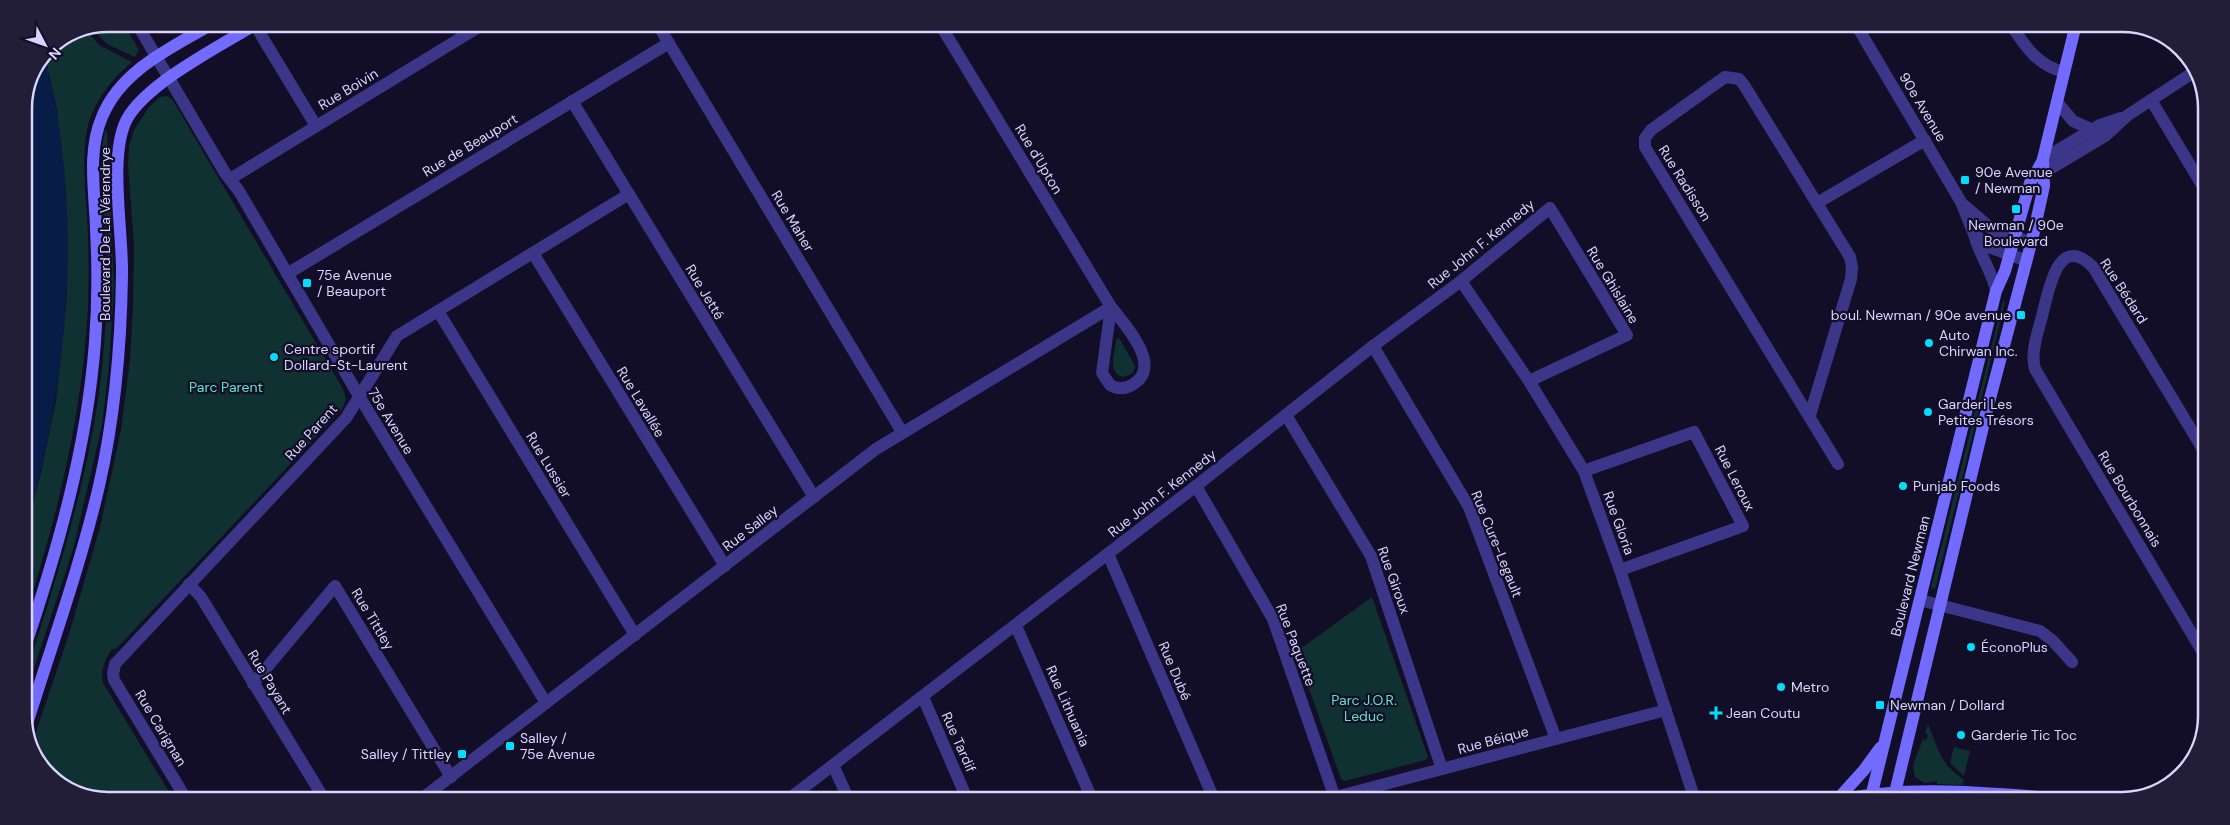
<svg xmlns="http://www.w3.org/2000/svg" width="2230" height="825" viewBox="0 0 2230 825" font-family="'DM Sans',sans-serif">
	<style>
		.green { fill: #103131 }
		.water { fill: #071c47 }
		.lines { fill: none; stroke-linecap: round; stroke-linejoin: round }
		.minor { stroke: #3c3689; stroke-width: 12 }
		.tertiary { stroke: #3c3689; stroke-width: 12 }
		.secondary { stroke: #736bff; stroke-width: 12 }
		.poi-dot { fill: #0df; stroke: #130e27; stroke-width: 2 }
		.labels { text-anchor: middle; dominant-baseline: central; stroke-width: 4.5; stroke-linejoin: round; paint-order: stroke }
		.street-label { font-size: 14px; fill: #dad4ff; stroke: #130e27 }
		.poi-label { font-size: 14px; fill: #dad4ff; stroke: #130e27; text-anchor: start }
		.park-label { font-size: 14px; fill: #58e7c8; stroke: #130e27 }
		.rim { fill: none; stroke: #dad4ff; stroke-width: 2.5 }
	</style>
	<rect width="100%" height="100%" fill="#130e27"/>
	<g class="green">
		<path d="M109,24H126L128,27L127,29L139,50L135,57L107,44L90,27Z"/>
		<path d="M85,28L99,45L132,62C111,80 93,102 87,130C82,159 85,187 87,216C89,246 89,277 88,307C82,419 57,515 24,621V535L40,477L56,401L67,296L65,189L57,110L45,56C51,43 70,31 85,28Z"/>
		<path d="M167,96L172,99L343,389L346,399L342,409L116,649H112C105,660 100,670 103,683L172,797H81L41,768L32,744L70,631L100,527L121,430L130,360L133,304L134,245L128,165L129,146L134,130L149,107L160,97Z"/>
		<path d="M105,131H107L114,287L109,365L102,425L74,546L24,699V680C59,570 95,462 104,346C107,311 108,275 106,240C104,204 96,166 105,131Z"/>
		<path d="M2003,301L2005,302L1935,589L1931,588Z"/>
		<path d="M1119,338L1135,366L1133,373L1123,377C1107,373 1115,353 1116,340Z"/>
		<path d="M1372,597L1428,757L1425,760L1345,781L1341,779L1296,652Z"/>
		<path d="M1928,724C1939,749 1938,762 1964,780L1962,785L1937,784V781L1925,783L1915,777L1913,765L1923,739L1926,740L1928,735L1925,733Z"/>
		<path d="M1954,747L1970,751L1964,776L1950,763Z"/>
	</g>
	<path class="water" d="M45,56C85,218 69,377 24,535V103Z"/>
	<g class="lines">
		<g class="minor">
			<path d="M255,25L316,126"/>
			<path d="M658,25L902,432"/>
			<path d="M2013,28C2027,49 2039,66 2064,72"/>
			<path d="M572,101L814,497"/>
			<path d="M230,179L482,25"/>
			<path d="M1817,203L1925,140"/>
			<path d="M533,253L725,566"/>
			<path d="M287,274L669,43"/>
			<path d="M1461,281L1529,381L1584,471L1620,570L1695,800"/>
			<path d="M1111,307C1126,326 1164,367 1132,385C1125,389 1117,389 1110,385L1102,373Z"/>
			<path d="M438,311L635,635"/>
			<path d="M1373,346L1469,507L1556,739"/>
			<path d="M1286,415L1371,556L1442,769"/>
			<path d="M1810,415L1851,279L1852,267L1850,257L1744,85L1739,79L1725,77L1651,130L1645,138V147L1838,464"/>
			<path d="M1584,471L1694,432L1743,526L1620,570"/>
			<path d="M1196,486L1273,619L1335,798"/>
			<path d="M1108,554L1214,799"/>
			<path d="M189,584L201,597L323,797"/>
			<path d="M1920,600L2040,631L2053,641L2072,662"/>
			<path d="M1016,626L1092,799"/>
			<path d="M2202,651L2035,369C2030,351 2039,330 2043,312C2049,290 2058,232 2093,267L2204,451"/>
			<path d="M253,684L335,586L451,777"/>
			<path d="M923,697L967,799"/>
			<path d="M546,703L876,449L1111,307L941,26"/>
			<path d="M833,765L848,798"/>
			<path d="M185,797L114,680L113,674L115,664L346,418L397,336L629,194"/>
			<path d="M790,798L1196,486L1373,346L1461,281L1550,208L1627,335L1529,381"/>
			<path d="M1328,799L1666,710"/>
		</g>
		<g class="tertiary">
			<path d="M137,24L225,173L239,191L359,396L546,703L424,797"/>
			<path d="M1858,28L1961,202L1974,234L1991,248L2025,260"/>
			<path d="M2151,100L2205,190"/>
			<path d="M2057,102L2073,121L2093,130"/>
			<path d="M2043,159L2100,125L2121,118"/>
			<path d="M2043,173L2105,136L2128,115L2194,72"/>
			<path d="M1965,206L1994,231L2031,242"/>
			<path d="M1974,234C1979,255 1992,270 1996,291"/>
		</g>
		<g class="secondary">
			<path d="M24,650C58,549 87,448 95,342C98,304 98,267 96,229C95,192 87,152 102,117C121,70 171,48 212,24"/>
			<path d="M26,727C51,647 80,567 99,486C115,416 121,346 122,275C123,232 108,154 127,119C147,83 220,46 256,24"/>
			<path d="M1836,801C1919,782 2009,796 2094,801"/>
			<path d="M1836,801L1864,770L1880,748"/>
			<path d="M1870,801L1996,291L2005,271L2030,183L2043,160"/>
			<path d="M1893,801L1987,410L2033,236L2044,186L2043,159L2075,28"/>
		</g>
	</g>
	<g class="poi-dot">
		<rect x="1960" y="175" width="10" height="10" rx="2.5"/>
		<rect x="2011" y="204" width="10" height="10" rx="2.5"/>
		<rect x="302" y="278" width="10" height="10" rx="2.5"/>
		<rect x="2016" y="310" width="10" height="10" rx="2.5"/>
		<circle cx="1929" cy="343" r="5"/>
		<circle cx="274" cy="357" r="5"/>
		<circle cx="1928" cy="412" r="5"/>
		<circle cx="1903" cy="486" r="5"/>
		<circle cx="1971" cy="647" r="5"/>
		<circle cx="1781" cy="687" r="5"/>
		<rect x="1875" y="700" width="10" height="10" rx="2.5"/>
		<path d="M1713.5 705.5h5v5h5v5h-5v5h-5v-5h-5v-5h5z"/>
		<circle cx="1961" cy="735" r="5"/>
		<rect x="505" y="741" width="10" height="10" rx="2.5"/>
		<rect x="457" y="749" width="10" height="10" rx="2.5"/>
	</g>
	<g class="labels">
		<g class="street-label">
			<text transform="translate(348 89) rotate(-31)">Rue Boivin</text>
			<text transform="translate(1923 107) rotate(59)">90e Avenue</text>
			<text transform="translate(470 145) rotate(-31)">Rue de Beauport</text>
			<text transform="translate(1039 159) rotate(59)">Rue d'Upton</text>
			<text transform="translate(1685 183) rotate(58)">Rue Radisson</text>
			<text transform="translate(793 221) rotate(59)">Rue Maher</text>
			<text transform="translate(105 234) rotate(-90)">Boulevard De La Vérendrye</text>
			<text transform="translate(1481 244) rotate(-39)">Rue John F. Kennedy</text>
			<text transform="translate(1613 285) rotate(59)">Rue Ghislaine</text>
			<text transform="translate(2124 291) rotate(57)">Rue Bédard</text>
			<text transform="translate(705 292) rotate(59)">Rue Jetté</text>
			<text transform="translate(641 402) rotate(59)">Rue Lavallée</text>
			<text transform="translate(391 421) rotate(59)">75e Avenue</text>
			<text transform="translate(311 432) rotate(-48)">Rue Parent</text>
			<text transform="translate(549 465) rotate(59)">Rue Lussier</text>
			<text transform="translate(1735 478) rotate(63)">Rue Leroux</text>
			<text transform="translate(1162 493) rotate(-38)">Rue John F. Kennedy</text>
			<text transform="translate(2130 499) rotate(59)">Rue Bourbonnais</text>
			<text transform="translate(1619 523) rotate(70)">Rue Gloria</text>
			<text transform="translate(750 528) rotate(-38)">Rue Salley</text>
			<text transform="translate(1497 544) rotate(68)">Rue Cure-Legault</text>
			<text transform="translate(1910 576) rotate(-76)">Boulevard Newman</text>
			<text transform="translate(1394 580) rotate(70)">Rue Giroux</text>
			<text transform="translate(373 619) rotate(59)">Rue Tittley</text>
			<text transform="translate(1296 645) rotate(69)">Rue Paquette</text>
			<text transform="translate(1175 671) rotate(67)">Rue Dubé</text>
			<text transform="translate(270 682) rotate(59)">Rue Payant</text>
			<text transform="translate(1068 706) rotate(66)">Rue Lithuania</text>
			<text transform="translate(161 728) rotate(59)">Rue Carignan</text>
			<text transform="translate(1493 740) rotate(-15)">Rue Béique</text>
			<text transform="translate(959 742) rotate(66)">Rue Tardif</text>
		</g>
		<g class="poi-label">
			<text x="1975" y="172">90e Avenue<tspan x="1975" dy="16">/ Newman</tspan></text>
			<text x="2016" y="225" text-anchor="middle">Newman / 90e<tspan x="2016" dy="16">Boulevard</tspan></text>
			<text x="317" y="275">75e Avenue<tspan x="317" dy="16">/ Beauport</tspan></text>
			<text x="2011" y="315" text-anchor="end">boul. Newman / 90e avenue</text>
			<text x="1939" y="335">Auto<tspan x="1939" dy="16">Chirwan Inc.</tspan></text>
			<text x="284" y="349">Centre sportif<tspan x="284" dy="16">Dollard-St-Laurent</tspan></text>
			<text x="1938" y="404">Garderi Les<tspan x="1938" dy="16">Petites Trésors</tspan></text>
			<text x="1913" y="486">Punjab Foods</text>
			<text x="1981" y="647">ÉconoPlus</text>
			<text x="1791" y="687">Metro</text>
			<text x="1890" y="705">Newman / Dollard</text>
			<text x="1726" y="713">Jean Coutu</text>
			<text x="1971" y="735">Garderie Tic Toc</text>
			<text x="520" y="738">Salley /<tspan x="520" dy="16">75e Avenue</tspan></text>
			<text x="452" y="754" text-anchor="end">Salley / Tittley</text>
		</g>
		<g class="park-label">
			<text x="226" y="387">Parc Parent</text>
			<text x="1364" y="700">Parc J.O.R.<tspan x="1364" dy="16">Leduc</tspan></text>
		</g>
	</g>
	<path d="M0 0H2230V825H0ZM108 32H2122A76 76 0 0 1 2198 108V716A76 76 0 0 1 2122 792H108A76 76 0 0 1 32 716V108A76 76 0 0 1 108 32Z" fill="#231e38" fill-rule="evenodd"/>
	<path class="rim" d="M108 32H2122A76 76 0 0 1 2198 108V716A76 76 0 0 1 2122 792H108A76 76 0 0 1 32 716V108A76 76 0 0 1 108 32Z"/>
	<g transform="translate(45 45) rotate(131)" stroke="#130e27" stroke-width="4" paint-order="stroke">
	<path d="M0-4L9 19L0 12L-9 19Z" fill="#dad4ff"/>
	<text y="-8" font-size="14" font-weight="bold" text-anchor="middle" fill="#dad4ff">N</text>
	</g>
</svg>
